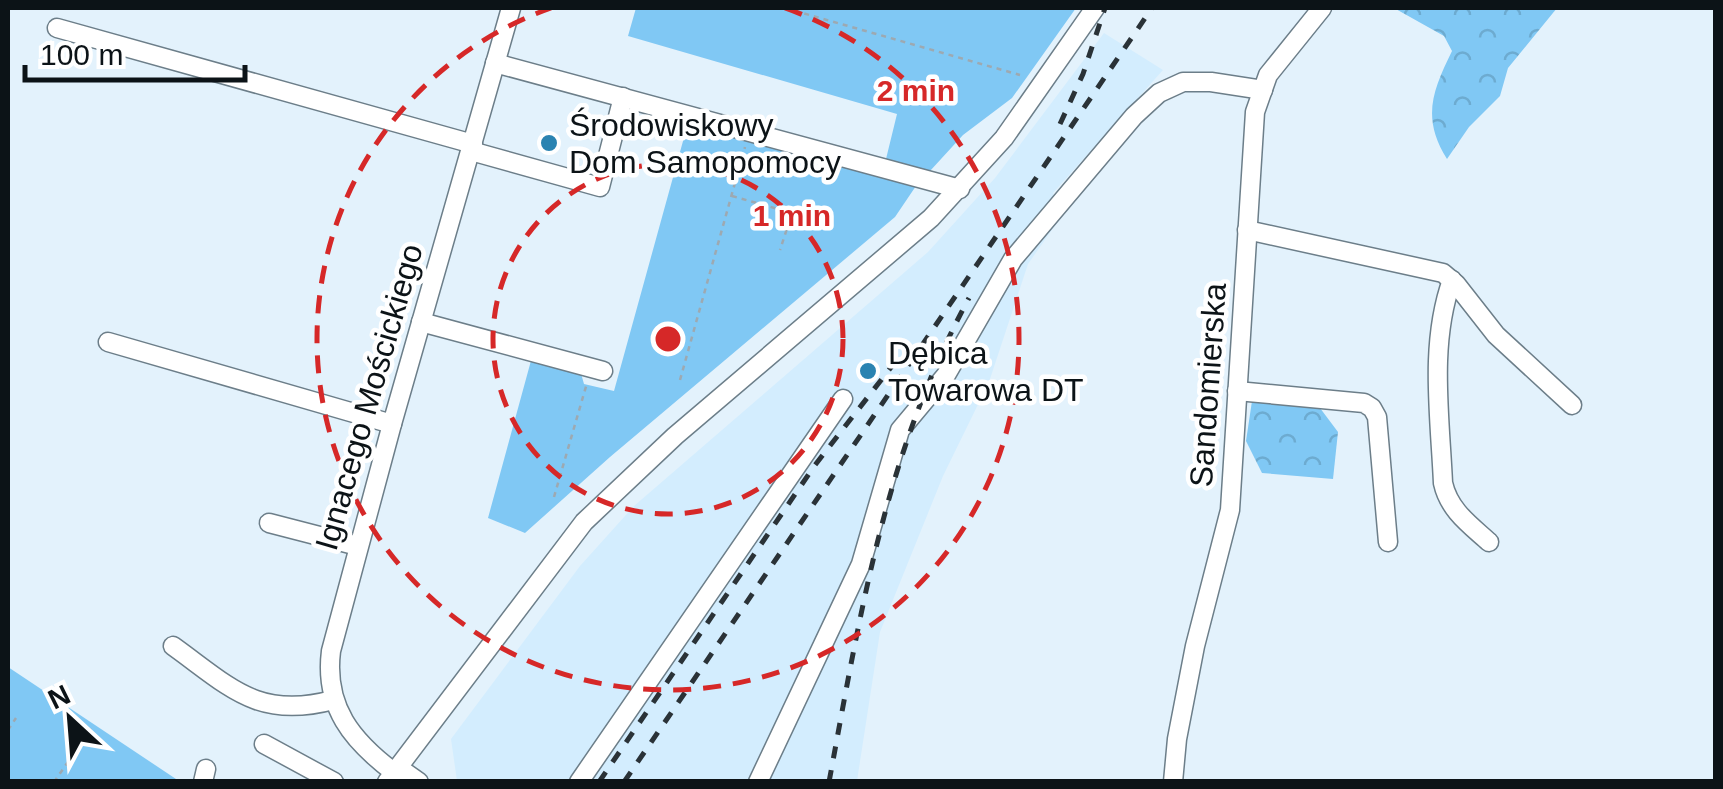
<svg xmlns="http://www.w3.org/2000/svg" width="1723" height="789" viewBox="0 0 1723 789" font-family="Helvetica,sans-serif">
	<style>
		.built { fill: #d3edfe }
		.forest { fill: url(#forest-crowns) }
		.garden { fill: #80c8f4 }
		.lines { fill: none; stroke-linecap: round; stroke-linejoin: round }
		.minor-casing { stroke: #6c7e89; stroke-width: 21 }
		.path { stroke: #9da9b1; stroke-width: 2.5; stroke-dasharray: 5 5; stroke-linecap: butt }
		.minor { stroke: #fff; stroke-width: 18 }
		.rail { stroke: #2a3237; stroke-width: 5; stroke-dasharray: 12 12; stroke-linecap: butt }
		.ring { fill: none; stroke: #d62828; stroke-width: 5; stroke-dasharray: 18 12 }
		.poi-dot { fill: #2a83b1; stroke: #fff; stroke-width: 4 }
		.labels { text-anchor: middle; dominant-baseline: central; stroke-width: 9; stroke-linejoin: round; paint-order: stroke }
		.poi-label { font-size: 32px; fill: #0c1317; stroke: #fff; text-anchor: start }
		.street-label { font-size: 32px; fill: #0c1317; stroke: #fff }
		.centre { fill: #d62828; stroke: #fff; stroke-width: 5 }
		.ring-label { font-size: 30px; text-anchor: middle; font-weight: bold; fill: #d62828; stroke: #fff; stroke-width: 9; stroke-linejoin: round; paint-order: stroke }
	</style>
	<defs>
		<pattern id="forest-crowns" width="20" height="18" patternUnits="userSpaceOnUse" patternTransform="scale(2.5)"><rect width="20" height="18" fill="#80c8f4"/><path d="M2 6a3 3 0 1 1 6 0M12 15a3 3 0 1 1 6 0" fill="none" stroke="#6dabd0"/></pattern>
	</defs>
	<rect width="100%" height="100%" fill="#e3f2fc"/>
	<path class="built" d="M1104,33L1163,70L1053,193L1063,214L1028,264L989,382L943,476L880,632L857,781H457L451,739L580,566L634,506L928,252L995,178Z"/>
	<g class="forest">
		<path d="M1394,8H1557L1508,68L1500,96L1469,127L1447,159C1421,118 1433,90 1452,51L1444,36Z"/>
		<path d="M1252,401L1317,404L1338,432L1333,479L1262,473L1246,441Z"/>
	</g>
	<g class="garden">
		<path d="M636,8H1076L1012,98L963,135L930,171L886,159L897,114L628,36Z"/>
		<path d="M688,123L918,183L895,217L610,457L525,533L488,518L532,357L580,370L584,384L614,391Z"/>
		<path d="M8,667L179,781H8Z"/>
	</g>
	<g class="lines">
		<g class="minor-casing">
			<g id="minor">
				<path d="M57,28L473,144"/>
				<path d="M495,63L960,189"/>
				<path d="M471,151L600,187L623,97"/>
				<path d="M1247,230L1443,273L1456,284L1496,335L1572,405"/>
				<path d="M1452,280C1429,344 1440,416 1443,483C1449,510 1469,524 1489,542"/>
				<path d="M421,322L603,371"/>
				<path d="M108,342L392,424"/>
				<path d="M1237,391L1364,403L1372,408L1377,417L1388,542"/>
				<path d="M269,523L358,546"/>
				<path d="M173,646C230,687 258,720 333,700"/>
				<path d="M264,744L334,782"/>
				<path d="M399,768L419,782"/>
				<path d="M395,773C352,741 324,707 331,651L392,424L511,8"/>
				<path d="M203,782L206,769"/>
				<path d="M387,782L584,522L675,436L931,218L1004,138L1095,8"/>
				<path d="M579,782L843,399"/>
				<path d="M758,782L861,564L900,430L946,375L1013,259L1134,116L1159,93L1183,82H1211L1263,90"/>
				<path d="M1173,782L1177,739L1195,646L1230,510L1255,112L1268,75L1322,8"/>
			</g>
		</g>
		<g class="path">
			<path d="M785,8L1020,75"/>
			<path d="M732,196L792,213L780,250"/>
			<path d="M680,380L745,147"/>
			<path d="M554,497L587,383"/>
			<path d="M8,730L16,718"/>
			<path d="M54,782L93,726"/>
		</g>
		<use href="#minor" class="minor"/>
		<g class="rail">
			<path d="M1060,124L1083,74L1105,8"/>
			<path d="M599,782L815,465L899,357"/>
			<path d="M624,782L1152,8"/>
			<path d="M829,782C861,611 885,453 969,298"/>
		</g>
	</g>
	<g class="ring">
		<circle cx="668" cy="339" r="175"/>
		<path d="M785 8A351 351 0 1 1 551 8"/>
	</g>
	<g class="poi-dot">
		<circle cx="549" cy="143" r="10"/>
		<circle cx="868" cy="371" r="10"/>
	</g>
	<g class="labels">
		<g class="poi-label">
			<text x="569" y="125">Środowiskowy<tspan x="569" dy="37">Dom Samopomocy</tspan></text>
			<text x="888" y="353">Dębica<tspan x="888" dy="37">Towarowa DT</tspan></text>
		</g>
		<g class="street-label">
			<text transform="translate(1208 385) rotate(-86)">Sandomierska</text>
			<text transform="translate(369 397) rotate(-74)">Ignacego Mościckiego</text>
		</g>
	</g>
	<circle cx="668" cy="339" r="15" class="centre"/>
	<g class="ring-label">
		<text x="916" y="101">2 min</text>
		<text x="792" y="226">1 min</text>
	</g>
	<rect width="1723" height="789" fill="none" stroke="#0c1317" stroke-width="20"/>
	<g transform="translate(70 719) rotate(334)" stroke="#ffffff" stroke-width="8" paint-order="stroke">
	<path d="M0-8L18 38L0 25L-18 38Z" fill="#0c1317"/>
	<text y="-15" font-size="28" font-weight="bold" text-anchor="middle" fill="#0c1317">N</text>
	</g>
	<path d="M25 65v15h220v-15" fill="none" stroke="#0c1317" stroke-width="5"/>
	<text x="40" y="65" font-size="30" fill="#0c1317" stroke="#ffffff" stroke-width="8" paint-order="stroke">100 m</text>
</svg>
